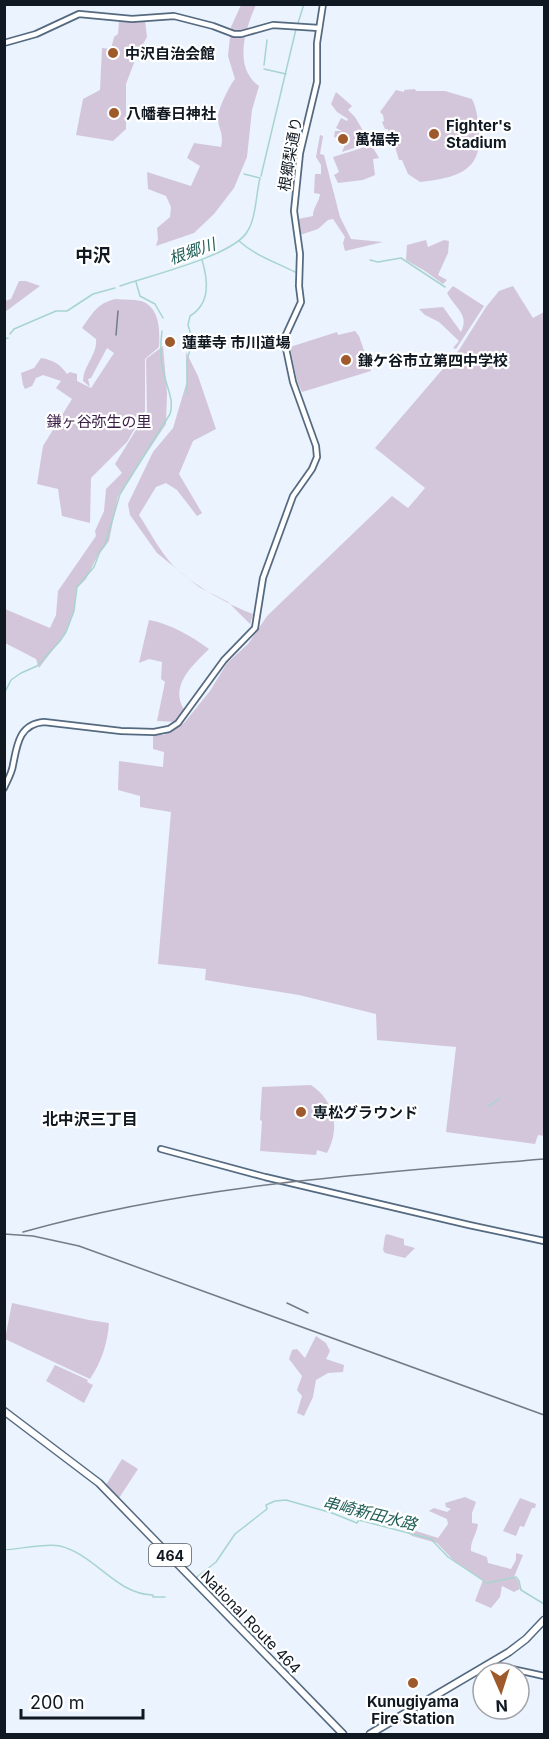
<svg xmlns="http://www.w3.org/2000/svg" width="549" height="1739" viewBox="0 0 549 1739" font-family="Inter,'Noto Sans JP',sans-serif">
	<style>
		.green { fill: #d4c6da }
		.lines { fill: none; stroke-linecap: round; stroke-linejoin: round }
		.stream { stroke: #a7d5ce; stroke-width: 1.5 }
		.tertiary-casing { stroke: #556a80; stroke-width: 8 }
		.trunk-casing { stroke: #556a80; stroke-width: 9 }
		.tertiary { stroke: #fff; stroke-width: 4.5 }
		.trunk { stroke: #fff; stroke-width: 6 }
		.rail { stroke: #737c86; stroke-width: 1.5 }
		.poi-dot { fill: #9e5a2b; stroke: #fff; stroke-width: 2 }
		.labels { text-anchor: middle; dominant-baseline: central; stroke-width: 4.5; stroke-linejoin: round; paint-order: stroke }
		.shield { fill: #fff; stroke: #585e64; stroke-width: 1.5 }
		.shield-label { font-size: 14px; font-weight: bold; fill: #101922 }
		.poi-label { font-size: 15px; font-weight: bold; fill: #101922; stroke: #fff; text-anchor: start }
		.street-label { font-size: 15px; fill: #101922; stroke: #fff }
		.park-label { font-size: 15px; fill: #391c45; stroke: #fff }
		.water-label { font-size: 16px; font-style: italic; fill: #225f58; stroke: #fff }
		.neighbourhood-label { font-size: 16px; font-weight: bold; fill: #101922; stroke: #fff }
		.quarter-label { font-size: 18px; font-weight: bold; fill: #101922; stroke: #fff }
	</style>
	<rect width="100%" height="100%" fill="#eaf3fe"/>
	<g class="green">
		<path d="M241,5H256C245,29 233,68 259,86L252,110L247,157L234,188L214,214L194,233L156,246L158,239L157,228L170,217L171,207L166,196L148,189L147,172L191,186L200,166L187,158L194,143L221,147C224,133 219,131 218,119C217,111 229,86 235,79L228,56L231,27Z"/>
		<path d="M145,20L147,37L137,55L126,84V129L113,141L76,135L83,99L100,90L102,48L111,49L114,37L118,34L119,21Z"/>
		<path d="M415,89L416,91H445L472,99C477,109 478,120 479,132C483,173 453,178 420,182L408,174L402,160H399L394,143L392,144L388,129H385L382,122L384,121L383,115L380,112L396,90L404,92V90Z"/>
		<path d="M336,92L352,106L348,110L355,117L379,158L373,159L375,175L363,180L338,183L334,175L339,172L333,157L365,147L363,145L342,152L349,135L341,132L338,138L334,137L335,131H342L336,128L341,118L347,121L348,119L337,112L331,104Z"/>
		<path d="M320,135L323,136L320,154L324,155L340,217L351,239L383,242L345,251L343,243L345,237L333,219L328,220L318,229L300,235L298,219L313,216C313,207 319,203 320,194L314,193L315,174H321V165L316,157Z"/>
		<path d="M426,240L428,247L444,240L449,241L448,253L438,275L447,280L443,284L425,271L406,260L407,245Z"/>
		<path d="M19,281H26L40,286L5,312V301L11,299Z"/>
		<path d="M453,286L484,306L456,349L453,348L459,341L439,322L425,315L419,309L443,307L461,332C470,315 455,308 447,293Z"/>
		<path d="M513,286L533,318L544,312V1136L538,1135L535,1144L446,1132L456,1047L377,1040L376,1014L299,995L205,980L206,969L158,964L171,812L140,807V796L118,790L119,761L163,767L164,752L153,749V735H164L184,723L210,691L227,663L248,644L267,616L392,496L408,508L425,488L375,448L459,350L486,307L499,291Z"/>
		<path d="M116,299C124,300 133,299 141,301C160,307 160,331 159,347L145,359V411L127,442L91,478L90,523L62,516L58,489L37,484L43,446L72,399L56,388L61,381L43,375L36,378L32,386L25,389L23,385L21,373L34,368L41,358C53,360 60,364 67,374L70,372L77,374V381L91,388L114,353L107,348L91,378L88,379L90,387L83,381C83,366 98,354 96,339L82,328C93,313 97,303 116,299Z"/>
		<path d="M355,331L359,336L371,371L302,392L297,381L290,347L337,332L338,335Z"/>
		<path d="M163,346L167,393L166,424L118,496L109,541L97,557L86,579L77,588L74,611L65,634L39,668L36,659L5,643V609L50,628L56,615L58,591L96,536L95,531L104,511L106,489L122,473L115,464L147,412L146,359Z"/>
		<path d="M186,352L198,376L216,429L193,441L179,474L202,513L197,516L177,490L166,483L156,487L139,515C149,530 158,548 170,562C186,581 230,606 253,614L250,624L228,602L199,587L157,553L130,515L128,504L153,452L173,428L187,381Z"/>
		<path d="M149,620C171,624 191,636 209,649C193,665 168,686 185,711L177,722L157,721L165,682L161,679L162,662L149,659L139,663Z"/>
		<path d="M311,1085C334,1100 341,1128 327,1153L317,1150L316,1155L260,1151L262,1121L260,1120L262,1087Z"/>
		<path d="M387,1234L404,1239V1245L415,1248L405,1258L385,1253L383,1250L385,1236Z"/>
		<path d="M12,1303L89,1320L109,1323C108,1342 101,1363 90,1379L5,1339Z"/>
		<path d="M316,1336L326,1343L330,1351L326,1359L344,1365L343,1372L328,1373L316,1380L313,1397L304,1416L297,1413L302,1396L297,1390L302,1376L289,1359L292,1350L297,1349L305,1358Z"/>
		<path d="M55,1365L88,1380L87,1382L93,1385L84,1403L46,1381Z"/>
		<path d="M122,1459L138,1469L119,1498L106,1485Z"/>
		<path d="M465,1497L476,1502L472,1513V1523L478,1524C477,1534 470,1541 471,1551L487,1557L488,1563L511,1569L516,1560V1553L523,1555L514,1577L518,1581L520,1589L514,1592L502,1586L500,1597L491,1608L475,1601L483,1580L455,1562L437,1543L412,1536L407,1532L410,1529L438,1538L448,1524L447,1519L429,1511L434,1508L447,1512L451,1509L446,1507L445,1503Z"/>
		<path d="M520,1498L536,1504L535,1508H532L524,1527L520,1526L516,1536L503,1531Z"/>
	</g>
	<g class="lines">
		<g class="stream">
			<path d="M298,23L304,4"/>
			<path d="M264,65L267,40"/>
			<path d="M264,69L286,74"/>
			<path d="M261,176L296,29"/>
			<path d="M239,241C256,256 275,262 295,272"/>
			<path d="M370,260L378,262L401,258L445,287"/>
			<path d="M136,282L140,296L155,304L163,318"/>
			<path d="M120,286C148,276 233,256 247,232C256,219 256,194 260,178L244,174"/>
			<path d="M10,334L14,329L56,311H67L93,294L115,288"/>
			<path d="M192,338L188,325L190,316C211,303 208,280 202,260"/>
			<path d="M4,339L8,338"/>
			<path d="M187,394V360L191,346"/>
			<path d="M4,694L11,680L21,673L37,666L60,641L66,632L74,611L77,587L94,567L100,551L105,545L120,494L170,414C174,401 168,390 165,378C160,363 160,346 162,331"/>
			<path d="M489,1106L500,1098"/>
			<path d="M4,1550C20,1549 46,1543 60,1546C96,1555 115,1594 153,1595V1597H165"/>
			<path d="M197,1577L216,1562L235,1534L267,1509L266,1505L275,1501L286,1500L332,1513L357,1523L359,1520L431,1539L448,1557L487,1583L516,1577L519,1581L521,1590L544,1604"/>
		</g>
		<g class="tertiary-casing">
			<g id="tertiary">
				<path d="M4,43L36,34L79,14L132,19L174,16L213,26L234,34H241L273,25L319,28"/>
				<path d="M4,788C7,781 12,773 13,765C17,745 19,724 44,722L121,731L154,732L169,729L178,723L224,660L255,628L263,578L293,496L312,469L317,457L316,446L293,382L284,339L301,302L299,286L300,254L294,211L300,153L317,82V43L323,4"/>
				<path d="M161,1149L265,1177L469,1225L544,1241"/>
				<path d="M490,1664L544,1676"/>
			</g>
		</g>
		<g class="trunk-casing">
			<g id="trunk">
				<path d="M4,1411L99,1483L343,1734"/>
				<path d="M370,1734L509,1652L526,1639L544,1620"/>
			</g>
		</g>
		<use href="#tertiary" class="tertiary"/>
		<use href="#trunk" class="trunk"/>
		<g class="rail">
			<path d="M116,335L118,311"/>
			<path d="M23,1232C193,1184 369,1174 544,1159"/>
			<path d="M4,1234L33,1236L79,1246L544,1415"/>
			<path d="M287,1303L308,1313"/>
		</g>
	</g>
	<g class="poi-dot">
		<circle cx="113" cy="53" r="6"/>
		<circle cx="114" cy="113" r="6"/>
		<circle cx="434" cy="134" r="6"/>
		<circle cx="343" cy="139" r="6"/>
		<circle cx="170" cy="342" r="6"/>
		<circle cx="346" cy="360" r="6"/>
		<circle cx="301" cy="1112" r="6"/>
		<circle cx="413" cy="1683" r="6"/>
	</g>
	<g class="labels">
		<rect class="shield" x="149" y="1544" width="42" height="22" rx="4.5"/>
		<g class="shield-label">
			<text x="170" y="1555">464</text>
		</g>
		<g class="poi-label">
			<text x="125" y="53">中沢自治会館</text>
			<text x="126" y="113">八幡春日神社</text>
			<text x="446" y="125">Fighter's<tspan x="446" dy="17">Stadium</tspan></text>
			<text x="355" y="139">萬福寺</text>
			<text x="182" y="342">蓮華寺 市川道場</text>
			<text x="358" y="360">鎌ケ谷市立第四中学校</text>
			<text x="313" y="1112">専松グラウンド</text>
			<text x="413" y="1701" text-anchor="middle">Kunugiyama<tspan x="413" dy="17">Fire Station</tspan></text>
		</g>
		<g class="street-label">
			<text transform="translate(290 154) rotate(-80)">根郷梨通り</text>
			<text transform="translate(251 1622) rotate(46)">National Route 464</text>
		</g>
		<g class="park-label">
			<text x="99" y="421">鎌ヶ谷弥生の里</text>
		</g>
		<g class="water-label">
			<text transform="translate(192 251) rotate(-19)">根郷川</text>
			<text transform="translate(370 1513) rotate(14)">串崎新田水路</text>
		</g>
		<g class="neighbourhood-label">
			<text x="90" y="1119">北中沢三丁目</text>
		</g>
		<g class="quarter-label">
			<text x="93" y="255">中沢</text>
		</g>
	</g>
	<rect width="549" height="1739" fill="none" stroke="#101922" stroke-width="12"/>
	<g transform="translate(501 1691) rotate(177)"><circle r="28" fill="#ffffff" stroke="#9fa3a7" stroke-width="1.5"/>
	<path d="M0-4.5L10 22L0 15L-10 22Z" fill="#9e5a2b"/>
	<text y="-9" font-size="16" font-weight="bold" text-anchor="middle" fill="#101922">N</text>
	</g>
	<path d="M21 1709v9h122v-9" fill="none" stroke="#101922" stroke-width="3"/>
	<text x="30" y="1709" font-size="18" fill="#101922" stroke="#ffffff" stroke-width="4.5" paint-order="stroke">200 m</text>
</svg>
